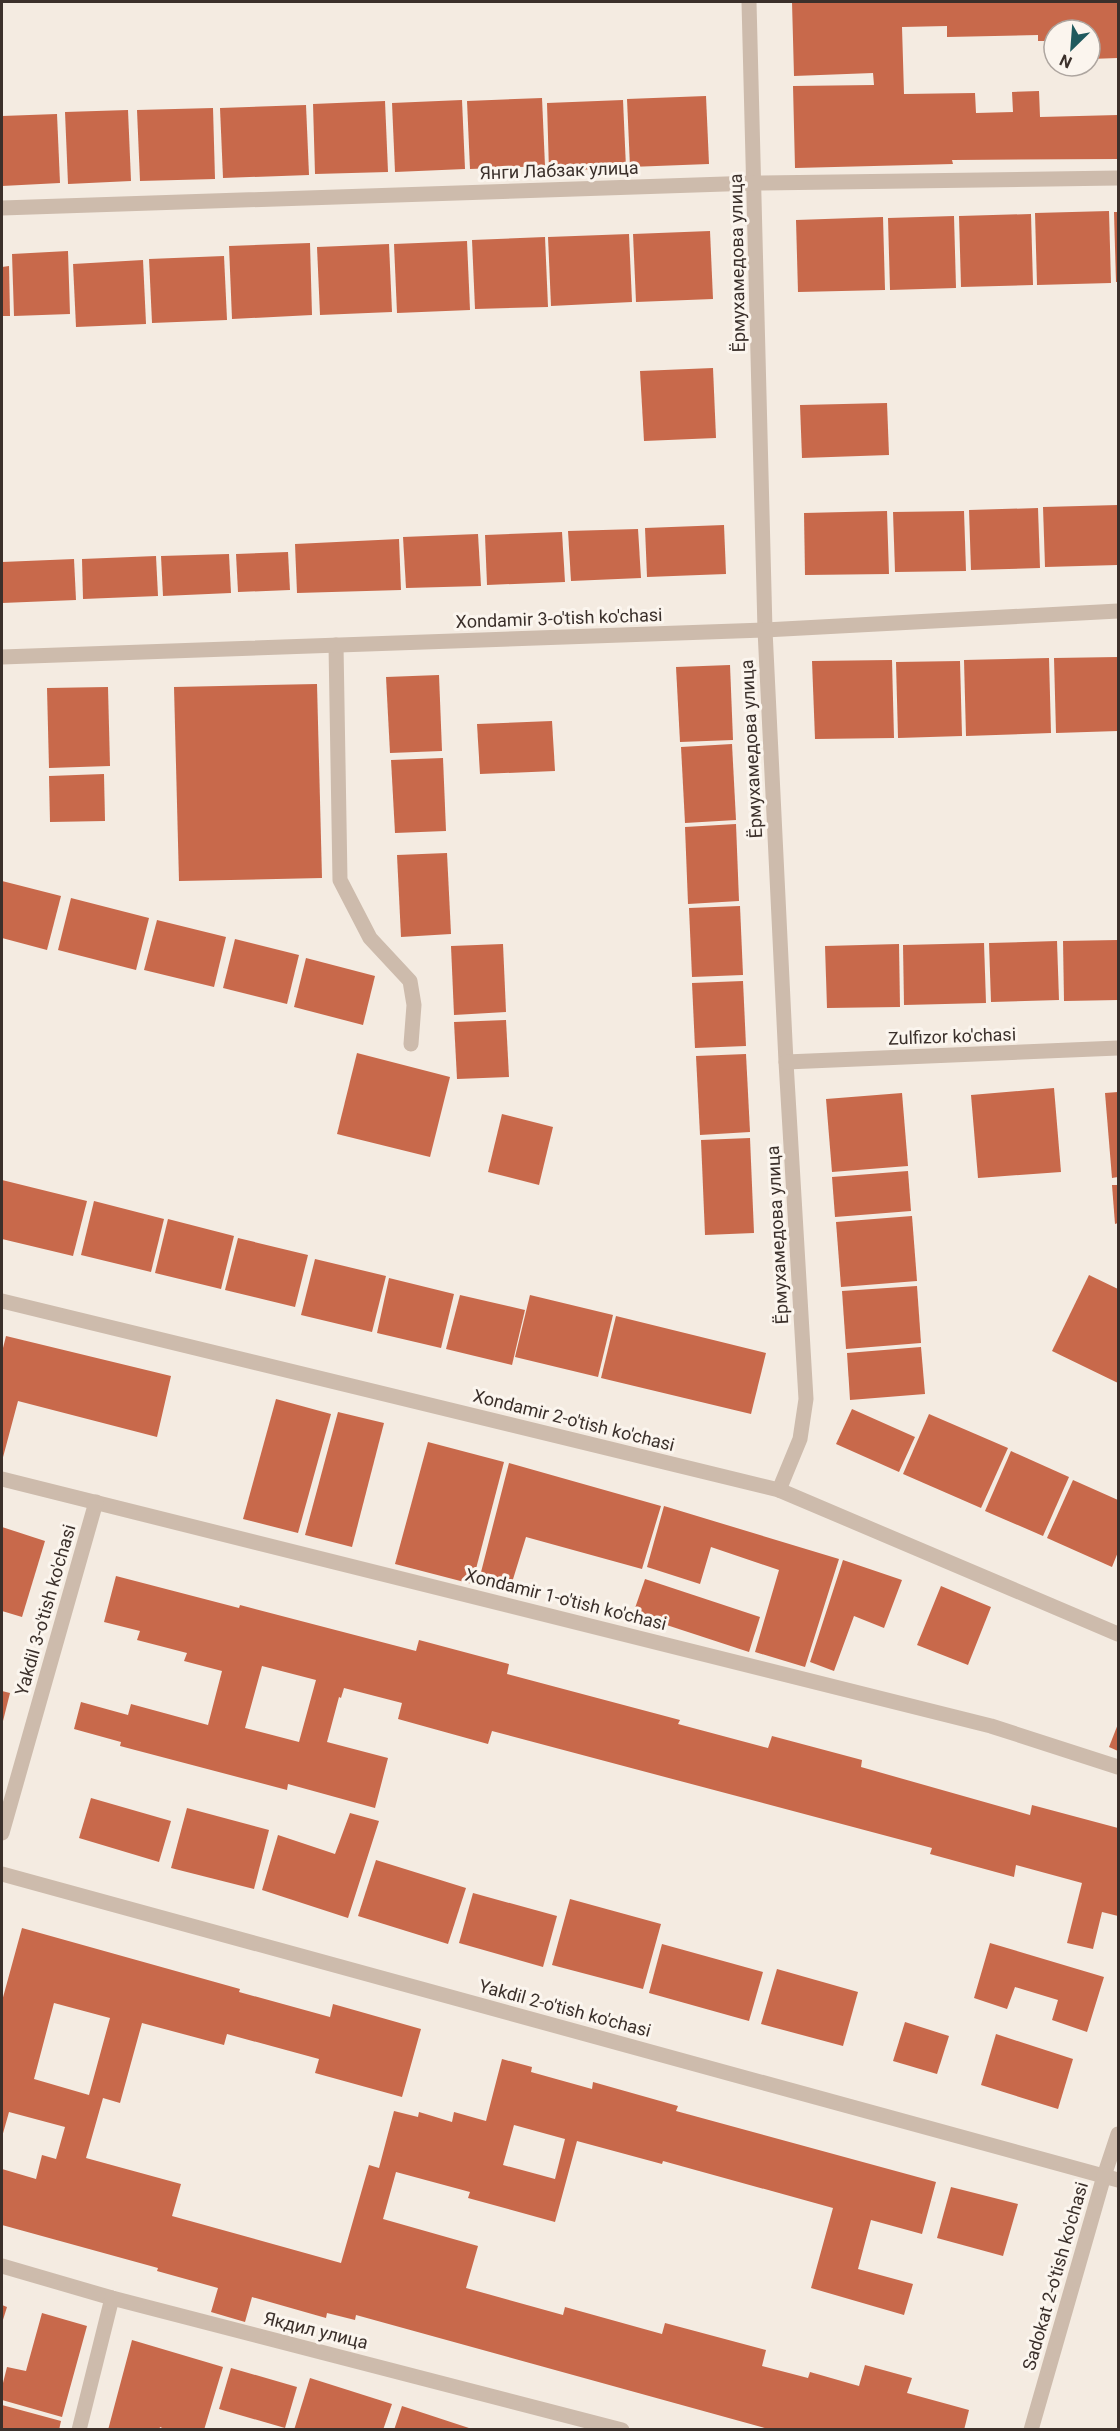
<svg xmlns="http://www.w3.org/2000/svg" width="1120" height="2431" viewBox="0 0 1120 2431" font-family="Roboto,sans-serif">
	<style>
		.building { fill: #c8694b; fill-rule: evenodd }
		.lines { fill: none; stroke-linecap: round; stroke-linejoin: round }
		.minor { stroke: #cdbbac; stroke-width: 15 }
		.labels { text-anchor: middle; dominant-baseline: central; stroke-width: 6; stroke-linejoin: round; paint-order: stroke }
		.street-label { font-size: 18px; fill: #3b302b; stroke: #fbf5ee }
	</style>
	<rect width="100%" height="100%" fill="#f4ebe1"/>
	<g class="building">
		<path d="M792,2H1118V58L1090,59V30H1054V41H1038V35L947,37V26L902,27L904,94L975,93L976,113L1013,112L1012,92L1039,91L1040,117L1118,115V159L952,160L953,164L795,168L793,86L874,85L873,73L794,76Z"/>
		<path d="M706,96L709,164L630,167L627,99Z"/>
		<path d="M542,98L545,166L470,169L467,101Z"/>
		<path d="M462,100L465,169L395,172L392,103Z"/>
		<path d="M623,100L626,168L549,171L547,103Z"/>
		<path d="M385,101L388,172L315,174L313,104Z"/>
		<path d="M306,105L309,175L223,178L220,108Z"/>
		<path d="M213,108L215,179L140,181L137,110Z"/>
		<path d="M128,110L131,181L68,184L65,112Z"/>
		<path d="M57,114L60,183L2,186V116Z"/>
		<path d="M1109,211L1111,283L1037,285L1035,213Z"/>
		<path d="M1114,212H1118V282H1116Z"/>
		<path d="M1031,214L1033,285L961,287L959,216Z"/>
		<path d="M954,216L956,288L890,290L888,218Z"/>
		<path d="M883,217L885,290L798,292L796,220Z"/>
		<path d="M710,231L713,299L636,302L633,234Z"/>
		<path d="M629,234L632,302L551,306L548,237Z"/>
		<path d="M545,237L548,307L475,309L472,240Z"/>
		<path d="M467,241L470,310L397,313L394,244Z"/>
		<path d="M310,243L312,315L232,319L229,246Z"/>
		<path d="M389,244L392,312L320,315L317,247Z"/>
		<path d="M68,251L70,314L14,316L12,254Z"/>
		<path d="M224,256L227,320L152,323L149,259Z"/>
		<path d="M143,260L146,324L76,327L73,264Z"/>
		<path d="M9,266L10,316H2V267Z"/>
		<path d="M713,368L716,438L644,441L640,371Z"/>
		<path d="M887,403L889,455L802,458L800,405Z"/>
		<path d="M1118,505V565L1045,567L1043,507Z"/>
		<path d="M1038,508L1040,568L971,570L969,510Z"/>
		<path d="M887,511L889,574L805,575L804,513Z"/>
		<path d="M964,511L966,571L895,572L893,512Z"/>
		<path d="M724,525L726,574L647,577L645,528Z"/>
		<path d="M638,529L641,578L571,581L568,531Z"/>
		<path d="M562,532L565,582L487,585L485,535Z"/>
		<path d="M478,534L481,586L406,588L403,537Z"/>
		<path d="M399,539L401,590L297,593L295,544Z"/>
		<path d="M288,552L290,590L238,592L236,554Z"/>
		<path d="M229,554L231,593L163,596L161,556Z"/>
		<path d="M156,556L158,596L83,599L82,559Z"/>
		<path d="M74,559L76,600L2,603V562Z"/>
		<path d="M1118,657V731L1056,733L1054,658Z"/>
		<path d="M1049,658L1051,733L966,736L964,660Z"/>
		<path d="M892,660L894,738L815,739L812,661Z"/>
		<path d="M960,661L962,736L898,738L896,662Z"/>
		<path d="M730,665L733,740L680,742L676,667Z"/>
		<path d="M439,675L442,751L390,753L386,677Z"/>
		<path d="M317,684L322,878L179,881L174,687Z"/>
		<path d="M108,687L110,766L49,768L47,688Z"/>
		<path d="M552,721L555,771L480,774L477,724Z"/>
		<path d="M732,744L736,820L685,823L681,747Z"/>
		<path d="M443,758L446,831L395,833L391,760Z"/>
		<path d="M104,774L105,821L50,822L49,776Z"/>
		<path d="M736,824L739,901L688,904L685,827Z"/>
		<path d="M447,853L451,934L401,937L397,855Z"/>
		<path d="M2,881L61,896L47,950L2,938Z"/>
		<path d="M71,898L149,918L136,970L58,950Z"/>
		<path d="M740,906L743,975L692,977L689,908Z"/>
		<path d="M157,920L226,937L214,987L144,970Z"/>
		<path d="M235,939L299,955L287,1004L223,988Z"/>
		<path d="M1118,940V1000L1064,1001L1063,941Z"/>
		<path d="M1057,941L1059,1000L991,1002L989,943Z"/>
		<path d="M984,943L986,1003L904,1005L903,945Z"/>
		<path d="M503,944L506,1012L454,1015L451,946Z"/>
		<path d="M899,944L900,1007L827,1008L825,946Z"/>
		<path d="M306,958L375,976L363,1025L294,1007Z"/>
		<path d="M743,981L746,1046L695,1048L692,983Z"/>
		<path d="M506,1020L509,1077L457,1079L454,1022Z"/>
		<path d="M357,1053L450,1077L430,1157L337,1134Z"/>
		<path d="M746,1054L750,1132L700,1135L696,1056Z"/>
		<path d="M1054,1088L1061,1172L978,1178L971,1095Z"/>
		<path d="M1118,1092V1177L1112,1178L1105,1093Z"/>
		<path d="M902,1093L908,1166L832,1172L826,1099Z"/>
		<path d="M502,1114L553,1127L539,1185L488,1172Z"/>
		<path d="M750,1138L754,1233L705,1235L701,1140Z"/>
		<path d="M908,1171L911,1211L835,1217L832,1177Z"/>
		<path d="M2,1180L87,1201L73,1256L2,1239Z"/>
		<path d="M1112,1185H1118V1223L1115,1224Z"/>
		<path d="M94,1201L164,1219L151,1272L81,1255Z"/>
		<path d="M912,1216L917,1281L841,1287L836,1222Z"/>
		<path d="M168,1219L234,1236L221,1289L155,1273Z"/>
		<path d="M238,1238L308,1255L295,1307L225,1290Z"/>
		<path d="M315,1259L386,1276L372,1332L301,1315Z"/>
		<path d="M1089,1275L1118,1289V1383L1052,1351Z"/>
		<path d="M389,1278L454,1294L441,1348L377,1333Z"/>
		<path d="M917,1286L921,1343L846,1349L842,1291Z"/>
		<path d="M460,1295L525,1310L512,1365L446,1349Z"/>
		<path d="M530,1295L613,1315L598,1377L515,1357Z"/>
		<path d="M616,1316L766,1353L751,1414L601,1378Z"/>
		<path d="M6,1336L171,1376L157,1437L18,1401L2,1461V1352Z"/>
		<path d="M921,1347L925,1394L850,1400L847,1353Z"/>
		<path d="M276,1399L331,1414L298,1533L243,1519Z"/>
		<path d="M852,1409L915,1437L899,1472L836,1444Z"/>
		<path d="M338,1412L384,1423L352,1547L305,1535Z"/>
		<path d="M929,1414L1008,1448L981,1508L903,1474Z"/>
		<path d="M428,1442L504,1462L472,1584L395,1564Z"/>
		<path d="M1011,1451L1069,1477L1043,1536L985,1511Z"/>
		<path d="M509,1463L661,1506L642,1569L526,1537L510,1589L479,1580Z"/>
		<path d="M1073,1480L1118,1500V1552L1112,1567L1047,1538Z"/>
		<path d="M664,1506L839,1559L805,1667L755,1652L779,1570L711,1547L700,1584L647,1567Z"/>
		<path d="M2,1527L45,1541L22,1617L2,1611Z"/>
		<path d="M843,1560L902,1580L884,1628L854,1616L834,1671L810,1662Z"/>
		<path d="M116,1576L239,1608L240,1605L416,1651L419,1640L509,1664L507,1674L680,1720L678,1724L768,1748L772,1736L862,1760L861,1767L1030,1815L1032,1805L1118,1828L1117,1887H1118V1916L1102,1912L1093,1949L1067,1943L1082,1883L1016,1865L1014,1877L930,1854L932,1848L492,1731L488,1744L398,1719L402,1703L344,1688L341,1698L339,1697L327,1742L388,1758L375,1808L288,1784L287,1790L120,1746L121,1742L74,1729L81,1702L128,1715L131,1704L208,1725L222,1671L184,1661L187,1653L137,1640L140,1631L104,1622ZM262,1666L316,1680L299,1742L245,1728Z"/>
		<path d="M645,1579L760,1617L749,1652L633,1614Z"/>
		<path d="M941,1586L991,1607L968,1665L917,1645Z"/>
		<path d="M2,1691L10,1693L2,1725Z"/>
		<path d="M1118,1724V1751L1109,1747Z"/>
		<path d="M91,1798L171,1821L159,1862L79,1838Z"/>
		<path d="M187,1808L269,1830L254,1889L171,1868Z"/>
		<path d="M350,1813L379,1821L348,1918L262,1890L278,1835L335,1854Z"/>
		<path d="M376,1860L466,1888L448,1944L358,1916Z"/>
		<path d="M473,1893L557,1916L543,1967L459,1943Z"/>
		<path d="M570,1899L661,1924L643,1989L552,1965Z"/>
		<path d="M22,1928L240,1989L239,1992L330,2017L333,2004L421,2029L402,2097L315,2073L319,2059L227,2034L224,2045L142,2023L120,2103L103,2098L86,2158L181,2184L172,2216L341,2263L369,2165L379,2168L394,2111L418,2117L419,2112L452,2122L454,2112L486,2121L502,2059L532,2067L531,2072L592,2089L593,2082L678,2106L676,2111L936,2182L922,2234L871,2220L858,2269L913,2284L904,2315L811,2288L833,2208L663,2161L662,2164L577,2141L555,2222L468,2198L470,2192L396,2172L383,2219L478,2246L466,2288L563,2315L565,2307L662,2334L665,2323L766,2350L762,2366L808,2378L810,2372L859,2386L865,2365L912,2378L907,2393L969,2410L964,2430H772L356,2315L355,2320L327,2313L326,2318L252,2297L245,2322L211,2312L218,2288L157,2271L158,2268L2,2225V2169L36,2179L42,2155L56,2159L65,2127L9,2112L2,2137V2001ZM54,2003L110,2018L89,2095L34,2079ZM514,2125L565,2139L555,2179L503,2165Z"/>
		<path d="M990,1943L1104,1977L1087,2032L1052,2020L1058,2000L1015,1987L1007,2009L974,1998Z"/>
		<path d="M662,1944L763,1972L749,2021L649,1993Z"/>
		<path d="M777,1969L858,1992L843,2046L761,2024Z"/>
		<path d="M905,2022L949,2036L937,2074L893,2061Z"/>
		<path d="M996,2034L1073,2059L1058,2109L981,2085Z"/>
		<path d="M951,2187L1018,2204L1003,2256L937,2238Z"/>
		<path d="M2,2305L7,2307L2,2323Z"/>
		<path d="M42,2313L87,2326L62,2417L2,2400V2387L7,2367L26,2371Z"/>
		<path d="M132,2340L223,2367L204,2430H167L160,2427L159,2430H108Z"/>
		<path d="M231,2368L297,2387L285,2428L219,2409Z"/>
		<path d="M310,2378L392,2404L383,2430H294Z"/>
		<path d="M2,2405L61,2421L59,2430H2Z"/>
		<path d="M402,2406L472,2429V2430H394Z"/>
	</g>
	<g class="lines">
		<g class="minor">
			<path d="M749,2L765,630L786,1062L806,1399L800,1439L779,1490"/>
			<path d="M2,208L755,183L1118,178"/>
			<path d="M336,645L340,880L370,938L410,981L414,1005L411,1044"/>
			<path d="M2,657L765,630L1118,611"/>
			<path d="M786,1062L1118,1048"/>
			<path d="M2,1301L779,1490L1118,1634"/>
			<path d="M2,1479L991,1726L1118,1767"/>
			<path d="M2,1833L96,1502"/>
			<path d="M2,1874L1118,2180"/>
			<path d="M2,2266L112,2298L622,2430"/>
			<path d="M79,2430L112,2298"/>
			<path d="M1031,2430L1104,2176L1118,2134"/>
		</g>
	</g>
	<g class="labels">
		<g class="street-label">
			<text transform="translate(559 170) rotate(-2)">Янги Лабзак улица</text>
			<text transform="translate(737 263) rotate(-91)">Ёрмухамедова улица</text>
			<text transform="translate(559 618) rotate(-2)">Xondamir 3-o'tish ko'chasi</text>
			<text transform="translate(751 749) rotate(-93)">Ёрмухамедова улица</text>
			<text transform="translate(952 1036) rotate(-2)">Zulfizor ko'chasi</text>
			<text transform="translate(777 1235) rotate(-93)">Ёрмухамедова улица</text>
			<text transform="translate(574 1420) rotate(14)">Xondamir 2-o'tish ko'chasi</text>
			<text transform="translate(566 1599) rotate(14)">Xondamir 1-o'tish ko'chasi</text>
			<text transform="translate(45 1610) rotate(-74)">Yakdil 3-o'tish ko'chasi</text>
			<text transform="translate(565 2008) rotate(15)">Yakdil 2-o'tish ko'chasi</text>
			<text transform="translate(1055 2276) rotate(-74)">Sadokat 2-o'tish ko'chasi</text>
			<text transform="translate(316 2330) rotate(14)">Якдил улица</text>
		</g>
	</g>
	<rect width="1120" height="2431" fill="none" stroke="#3b302b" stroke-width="6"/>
	<g transform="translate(1072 48) rotate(205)"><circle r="28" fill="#fbf5ee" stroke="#aea6a0" stroke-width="1.5"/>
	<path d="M0-4.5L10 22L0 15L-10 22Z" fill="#1f5a5e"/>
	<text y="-9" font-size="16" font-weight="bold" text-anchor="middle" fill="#3b302b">N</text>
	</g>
</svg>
